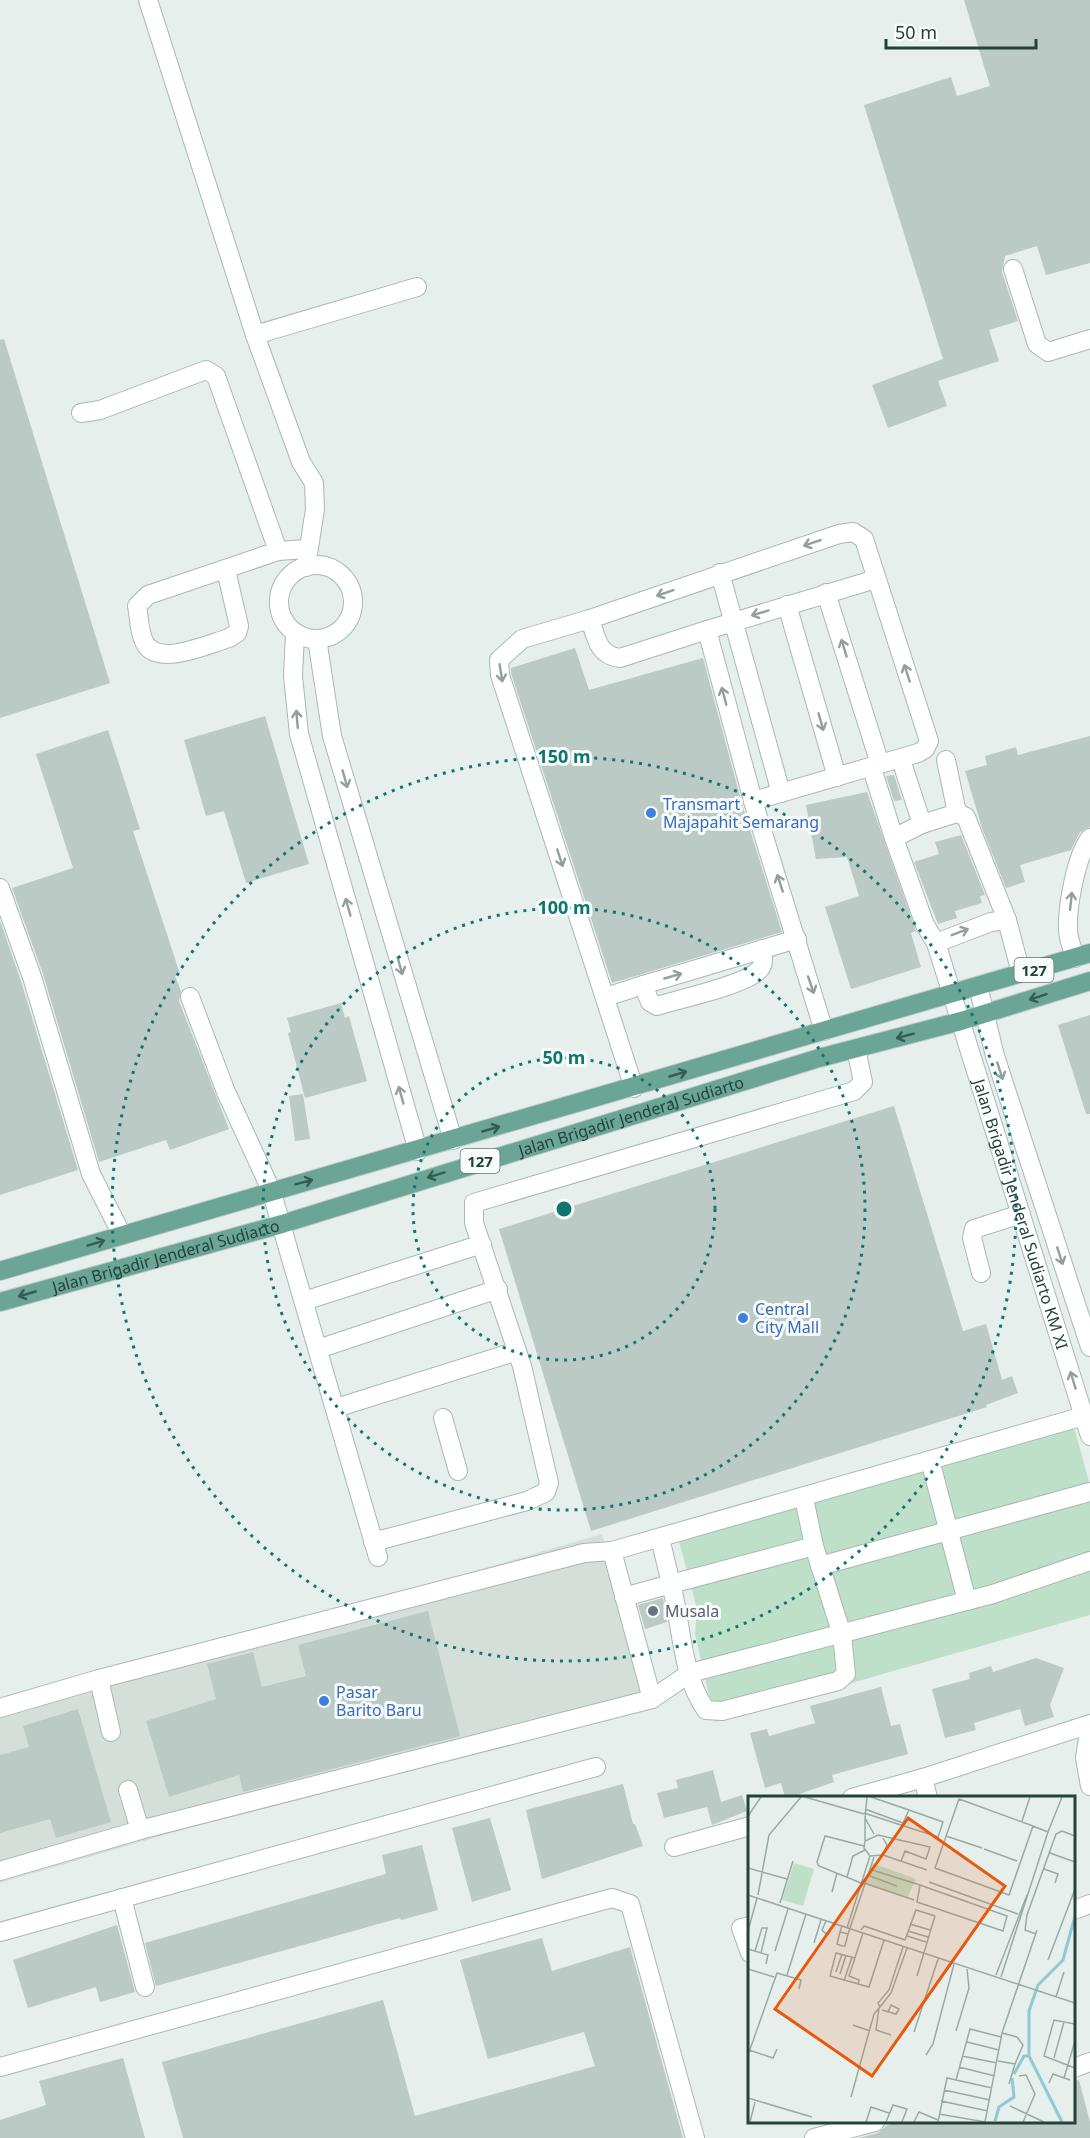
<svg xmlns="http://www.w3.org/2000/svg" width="1090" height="2138" viewBox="0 0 1090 2138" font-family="'Noto Sans',sans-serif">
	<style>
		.built { fill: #d4dfda }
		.green { fill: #bfe0c8 }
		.building { fill: #bbcac4 }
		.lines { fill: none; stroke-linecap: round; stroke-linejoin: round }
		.minor-casing { stroke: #a8b8b2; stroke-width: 20 }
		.major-casing { stroke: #c2cac8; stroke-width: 20 }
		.minor { stroke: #fff; stroke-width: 18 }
		.major { stroke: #6aa596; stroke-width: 18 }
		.oneway { stroke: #92a09c }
		.oneway2 { stroke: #365b51 }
		.ring { fill: none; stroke: #0f766e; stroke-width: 3; stroke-dasharray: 3 6 }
		.shop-dot { fill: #3f7fe0; stroke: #f7fbf9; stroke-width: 2 }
		.worship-dot { fill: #6b7280; stroke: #f7fbf9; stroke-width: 2 }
		.labels { text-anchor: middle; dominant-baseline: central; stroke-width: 6; stroke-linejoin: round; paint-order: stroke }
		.shield { fill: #f7fbf9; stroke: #637a73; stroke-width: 1.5 }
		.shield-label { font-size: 15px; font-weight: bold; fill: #24423a }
		.shop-label { font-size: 16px; fill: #366cbe; stroke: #f7fbf9; text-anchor: start }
		.street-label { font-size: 16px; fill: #24423a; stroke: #f7fbf9 }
		.worship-label { font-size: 16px; fill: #5b616d; stroke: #f7fbf9; text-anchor: start }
		.inset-river { fill: none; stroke: #8ec9d4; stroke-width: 3 }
		.inset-road { fill: none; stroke: #98aaa4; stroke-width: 1.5 }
		.view { fill: #e8590c; fill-opacity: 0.15; stroke: #e8590c; stroke-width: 3 }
		.inset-edge { fill: none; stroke: #24423a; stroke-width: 3 }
		.centre { fill: #0f766e; stroke: #f7fbf9; stroke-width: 3 }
		.ring-label { font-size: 18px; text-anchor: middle; font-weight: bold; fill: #0f766e; stroke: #f7fbf9; stroke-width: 6; stroke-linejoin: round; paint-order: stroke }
	</style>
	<rect width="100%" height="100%" fill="#e6efeb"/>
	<path class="built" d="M602,1534L648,1694L0,1883V1709Z"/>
	<path class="green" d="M1070,1413L1090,1485V1615L715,1722L695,1634L697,1609L676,1530Z"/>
	<g class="building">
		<path d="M964,0H1090V263L1046,275L1037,246L1005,256L1002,272L1018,321L989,330L999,361L938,381L947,406L888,428L872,385L943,359L864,105L951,77L957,96L990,86Z"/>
		<path d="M4,339L110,683L0,718V340Z"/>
		<path d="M575,648L589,690L703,658L742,804L782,932L612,983L511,673V668Z"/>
		<path d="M265,716L309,864L246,883L224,811L206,816L184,740Z"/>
		<path d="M108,730L140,829L133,831L180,974L175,976L181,991L179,1001L229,1129L170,1150L166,1140L99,1162L43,974L12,888L73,868L36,754Z"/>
		<path d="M1090,736V827L1080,832L1071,850L1020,865L1025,882L1006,888L982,828L965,771L987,765L985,756L1016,747L1018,755Z"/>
		<path d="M894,775L902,800L894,801L886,776Z"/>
		<path d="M867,792L916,931L911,933L921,967L851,989L825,907L859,896L847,857L816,859L806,805Z"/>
		<path d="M961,835L985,895L980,896L982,903L955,911L957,918L938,924L914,862L939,854L935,842Z"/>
		<path d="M0,921L21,981L78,1170L0,1195Z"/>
		<path d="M341,1003L345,1018L349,1016L367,1081L305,1098L288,1033L291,1032L287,1018Z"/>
		<path d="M1090,1015V1114H1086L1058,1025Z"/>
		<path d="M303,1094L310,1139L295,1141L289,1096Z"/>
		<path d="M894,1106L963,1331L986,1324L1002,1380L1012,1376L1018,1393L986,1405L987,1407L591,1531L499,1229Z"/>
		<path d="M663,1598L667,1622L645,1629L638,1605Z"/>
		<path d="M428,1611L460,1736L243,1792L239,1775L169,1797L146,1721L216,1699L207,1664L253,1652L262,1687L306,1676L298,1645Z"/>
		<path d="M1036,1658L1064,1668L1050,1705L1054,1717L1025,1726L1020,1709L974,1723L976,1730L945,1738L932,1689L970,1679L969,1673L991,1666L993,1672Z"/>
		<path d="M881,1687L891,1726L900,1724L908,1754L832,1775L834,1782L791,1797H785L781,1783L765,1788L750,1733L767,1729L769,1736L815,1723L810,1706Z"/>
		<path d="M78,1709L111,1822L56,1838L50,1819L0,1833V1755L29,1747L23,1726Z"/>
		<path d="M713,1770L721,1802L742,1795L747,1811L712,1825L707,1807L664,1818L657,1793L678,1788L676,1780Z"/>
		<path d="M623,1784L633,1824H635L643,1846L542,1879L526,1810Z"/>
		<path d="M490,1818L511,1890L472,1902L452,1828Z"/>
		<path d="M422,1845L438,1910L401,1920L400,1918L156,1986L145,1943L386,1874L382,1855Z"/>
		<path d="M117,1925L135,1992L100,2002L96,1987L28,2008L13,1960Z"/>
		<path d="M542,1938L552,1971L630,1947L683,2138H183L162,2062L383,2000L415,2116L595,2066L584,2032L488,2059L460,1960Z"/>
		<path d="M123,2058L145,2138H0V2120L46,2105L39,2081Z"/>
		<path d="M1079,2080L1090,2122V2138H859L878,2133L886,2126L900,2121H1074V2081Z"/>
	</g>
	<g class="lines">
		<g class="minor-casing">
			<g id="minor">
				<path d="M148,0L255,335L301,462L314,483L315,509L306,567"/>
				<path d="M1013,269L1037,344L1048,352L1090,339"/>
				<path d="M255,335L417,287"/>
				<path d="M81,413L100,410L206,370L216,376L278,551L307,549"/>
				<circle cx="316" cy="602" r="37"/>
				<path d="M226,570L239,626L237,633L229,638C208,644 153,670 143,639C139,629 139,616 137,606L148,595L278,551"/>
				<path d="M720,573L781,793"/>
				<path d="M826,593L880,764"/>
				<path d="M787,605L837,777"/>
				<path d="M590,619C596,637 598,656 620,658L707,630L753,801L824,1031"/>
				<path d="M707,630L876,579"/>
				<path d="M295,633L293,676L299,734L418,1151"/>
				<path d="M317,639L332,736L453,1140"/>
				<path d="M946,760L957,813"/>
				<path d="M903,766L922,824"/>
				<path d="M874,775L894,838"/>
				<path d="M0,888L32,977L91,1174L122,1235"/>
				<path d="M936,943L925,925L894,838L922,824L957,813L966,817L1007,920"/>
				<path d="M762,949C763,957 765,965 758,971C744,985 679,999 657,1006L650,1002L643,985L797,939"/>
				<path d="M1075,958C1073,949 1068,939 1068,930C1067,907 1076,856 1090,838"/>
				<path id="s1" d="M1021,973L1007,920L991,922L936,943L1090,1436"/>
				<path d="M978,986L995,1056L1090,1347"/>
				<path d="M190,997L226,1092L271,1190L378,1557"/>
				<path d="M606,997L643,985"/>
				<path d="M634,1088L500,675L499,660L522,639L590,619L839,534L853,532L864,539L929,741L925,749L918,753L753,801"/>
				<path d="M981,1273L972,1238L974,1229L1021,1214"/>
				<path d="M304,1301L482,1244"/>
				<path d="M318,1349L498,1289"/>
				<path d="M336,1408L517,1351"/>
				<path d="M443,1418L458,1471"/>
				<path d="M930,1460L967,1601"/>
				<path d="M804,1498L814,1546"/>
				<path d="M373,1542L527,1501L546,1492L549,1483L522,1366L474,1223V1203L854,1091L863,1082L856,1049"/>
				<path d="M814,1546L842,1635L846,1674L838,1681L722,1711L706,1710C681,1675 682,1624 671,1584Z"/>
				<path d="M612,1551L1084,1416"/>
				<path d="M820,1566L1090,1492"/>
				<path d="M624,1597L671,1584L660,1538"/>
				<path d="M99,1679L111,1732"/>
				<path d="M0,1708L99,1679L584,1553L612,1551L652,1699"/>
				<path d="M1090,1725L1085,1758L1090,1786"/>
				<path d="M923,1778L928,1798"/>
				<path d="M128,1790L140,1830"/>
				<path d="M852,1798L923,1778L1090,1724"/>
				<path d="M674,1847L750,1826"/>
				<path d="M0,1871L140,1830L652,1699L690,1673L993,1594L1090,1561"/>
				<path d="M122,1898L145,1987"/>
				<path d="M1074,1910L1090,1904"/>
				<path d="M750,1926L741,1928L750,1953"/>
				<path d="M0,1932L596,1767"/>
				<path d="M0,2067L612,1898L630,1904L695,2138"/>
				<path d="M1074,2068L1090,2062"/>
				<path d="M814,2138L875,2122"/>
			</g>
		</g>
		<g class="major-casing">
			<g id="major">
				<path d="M0,1271L1090,953"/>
				<path id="s2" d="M0,1302L282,1224L819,1058L961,1021L1090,981"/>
			</g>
		</g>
		<use href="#minor" class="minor"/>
		<use href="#major" class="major"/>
	</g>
	<defs><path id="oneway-shaft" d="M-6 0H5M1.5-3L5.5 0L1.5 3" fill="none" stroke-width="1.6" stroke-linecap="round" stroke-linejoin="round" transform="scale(1.5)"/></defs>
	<g class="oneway">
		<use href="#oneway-shaft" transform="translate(812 543) rotate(161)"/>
		<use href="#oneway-shaft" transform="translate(665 593) rotate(161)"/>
		<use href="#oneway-shaft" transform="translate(760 613) rotate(163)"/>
		<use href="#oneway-shaft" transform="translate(844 648) rotate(-107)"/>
		<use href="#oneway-shaft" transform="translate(501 673) rotate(81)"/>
		<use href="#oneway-shaft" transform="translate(907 673) rotate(-108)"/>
		<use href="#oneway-shaft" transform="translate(724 696) rotate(-105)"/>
		<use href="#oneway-shaft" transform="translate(297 719) rotate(-95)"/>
		<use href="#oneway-shaft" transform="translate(821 722) rotate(74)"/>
		<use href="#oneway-shaft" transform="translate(345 779) rotate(74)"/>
		<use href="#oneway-shaft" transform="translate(560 858) rotate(72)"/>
		<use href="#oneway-shaft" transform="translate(780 883) rotate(-108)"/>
		<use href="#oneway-shaft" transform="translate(1071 901) rotate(-84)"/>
		<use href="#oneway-shaft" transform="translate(348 907) rotate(-106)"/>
		<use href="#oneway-shaft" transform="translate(960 932) rotate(-21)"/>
		<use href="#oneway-shaft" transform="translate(400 966) rotate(74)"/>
		<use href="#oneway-shaft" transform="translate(673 976) rotate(-16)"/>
		<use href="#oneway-shaft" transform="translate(811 985) rotate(71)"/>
		<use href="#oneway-shaft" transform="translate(1000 1071) rotate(72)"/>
		<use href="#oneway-shaft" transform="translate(401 1095) rotate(-106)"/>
		<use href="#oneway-shaft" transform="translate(1060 1256) rotate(72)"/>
		<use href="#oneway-shaft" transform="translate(1073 1380) rotate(-107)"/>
	</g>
	<g class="oneway2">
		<use href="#oneway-shaft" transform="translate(1038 997) rotate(162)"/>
		<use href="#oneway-shaft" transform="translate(905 1036) rotate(165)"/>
		<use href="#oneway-shaft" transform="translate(678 1074) rotate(-16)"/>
		<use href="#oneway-shaft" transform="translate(491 1129) rotate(-16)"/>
		<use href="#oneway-shaft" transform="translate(436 1175) rotate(163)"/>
		<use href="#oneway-shaft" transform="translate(304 1182) rotate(-15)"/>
		<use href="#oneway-shaft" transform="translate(96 1243) rotate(-17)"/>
		<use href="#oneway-shaft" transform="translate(27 1294) rotate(164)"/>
	</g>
	<g class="ring">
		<circle cx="564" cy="1209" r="151"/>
		<circle cx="564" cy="1209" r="301"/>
		<circle cx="564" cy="1209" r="452"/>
	</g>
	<g class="shop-dot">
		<circle cx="651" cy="813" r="6"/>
		<circle cx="743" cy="1318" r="6"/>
		<circle cx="324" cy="1701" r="6"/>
	</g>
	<circle class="worship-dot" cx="653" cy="1611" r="6"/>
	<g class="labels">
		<g class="shield">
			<rect x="1014.5" y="958" width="39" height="24" rx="4.5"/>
			<rect x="460.5" y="1149" width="39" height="24" rx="4.5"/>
		</g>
		<g class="shield-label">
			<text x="1034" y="970">127</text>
			<text x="480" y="1161">127</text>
		</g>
		<g class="shop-label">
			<text x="663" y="804">Transmart<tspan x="663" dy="18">Majapahit Semarang</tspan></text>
			<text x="755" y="1309">Central<tspan x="755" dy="18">City Mall</tspan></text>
			<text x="336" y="1692">Pasar<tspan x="336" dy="18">Barito Baru</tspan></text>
		</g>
		<g class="street-label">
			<text stroke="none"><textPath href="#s2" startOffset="658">Jalan Brigadir Jenderal Sudiarto</textPath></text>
			<text stroke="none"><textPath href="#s1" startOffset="414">Jalan Brigadir Jenderal Sudiarto KM XI</textPath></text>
			<text stroke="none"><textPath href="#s2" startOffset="172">Jalan Brigadir Jenderal Sudiarto</textPath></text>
		</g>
		<g class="worship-label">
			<text x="665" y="1611">Musala</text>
		</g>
	</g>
	<g transform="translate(748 1796)">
		<rect width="327" height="327" fill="#e6efeb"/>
		<path d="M46,67L66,73L55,110L34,104ZM124,67L168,83L159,102L117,88Z" fill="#bfe0c8"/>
		<path class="inset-river" d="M266,278L276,260H281M247,325L251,311L266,301L264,282M314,326L281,260V215L290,189L315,164L327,120"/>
		<path class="inset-road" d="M57,1L116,18M119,1L117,22L126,38M123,1L161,14L154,29M211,3L285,30L261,99L187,72ZM117,13L155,27M116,17L190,41L195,26L161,14M0,20L13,1M117,22V44M274,25L282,1M300,36L314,1M198,40L234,52M236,53L269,65M302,57L327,66M135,59L139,49L135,42M153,65L157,55L178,63L182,51L130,39L117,45L116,52L122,60L135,59L179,74M0,72L39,83M121,73L172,89L259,120L255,135L169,106L172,89M296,73L310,78L307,87M119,79L149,90M99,81L105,60L117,54M181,86L270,118M113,87L71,70L69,66L77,40L116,50M116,87L166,104M84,96L89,77M0,99L327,207M10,99L21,39L53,1M32,107L45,65M78,125L74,134L78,138L88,128M162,128L182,134M94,130L92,136L100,138L126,61M99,132L122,60M113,134L116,130L157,144L168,114L187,120M0,135L9,102M160,135L180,141M92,136L89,148L94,150H97L100,138M288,138L277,134L279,119L308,38L314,35L327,40M159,140L178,146M66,147L73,124M155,151L141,194L130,207L132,211L143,197L159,152M0,153L20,159L18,168M7,155L14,132H19L13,157M27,155L40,113M107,162L88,157L82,180L121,191L136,144M300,164L327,93M0,173L26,181M88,176L94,158M92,178L98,159M39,179L58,118M248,179L279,99M169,180L187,120M253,181L300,36L285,30M96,185L104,161M110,189L111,184L101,180L115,137M308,201L316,176M131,212L128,234L143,239M134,214L148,218L151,213L143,209L140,216M327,228L306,224L296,260L327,272M105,229L122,235M208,235L221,192L219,173M166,236L190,163M219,246L251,254M1,254L25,262L29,253M0,259L29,177L53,184L51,193M178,259L185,248L206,168M214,260L249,267M306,262L316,226M250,265L267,268L275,249L269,241L254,237M211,271L247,280M271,280L278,279L287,298L275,326M316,282L327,245M208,284L222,233L253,241M301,287L305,278L322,284M261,288L267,268M196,294L242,304M103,301L126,218L132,211M0,302L64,321M193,305L240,315M262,310L296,326M191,318L237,326L254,237L289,134M2,326L7,306M118,326L123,311L141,317M138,326L145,309L159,313L154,326M166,326L171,316L190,324M190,326L199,282L244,292"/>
		<path class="view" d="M160,22L257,90L124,280L27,213Z"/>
		<rect width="327" height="327" class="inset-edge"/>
	</g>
	<circle cx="564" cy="1209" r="9" class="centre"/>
	<g class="ring-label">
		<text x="564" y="763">150 m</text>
		<text x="564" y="914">100 m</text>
		<text x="564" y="1064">50 m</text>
	</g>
	<path d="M886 39v9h150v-9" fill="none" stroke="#24423a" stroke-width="3"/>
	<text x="895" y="39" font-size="18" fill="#24423a" stroke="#f7fbf9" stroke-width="4.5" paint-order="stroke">50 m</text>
</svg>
